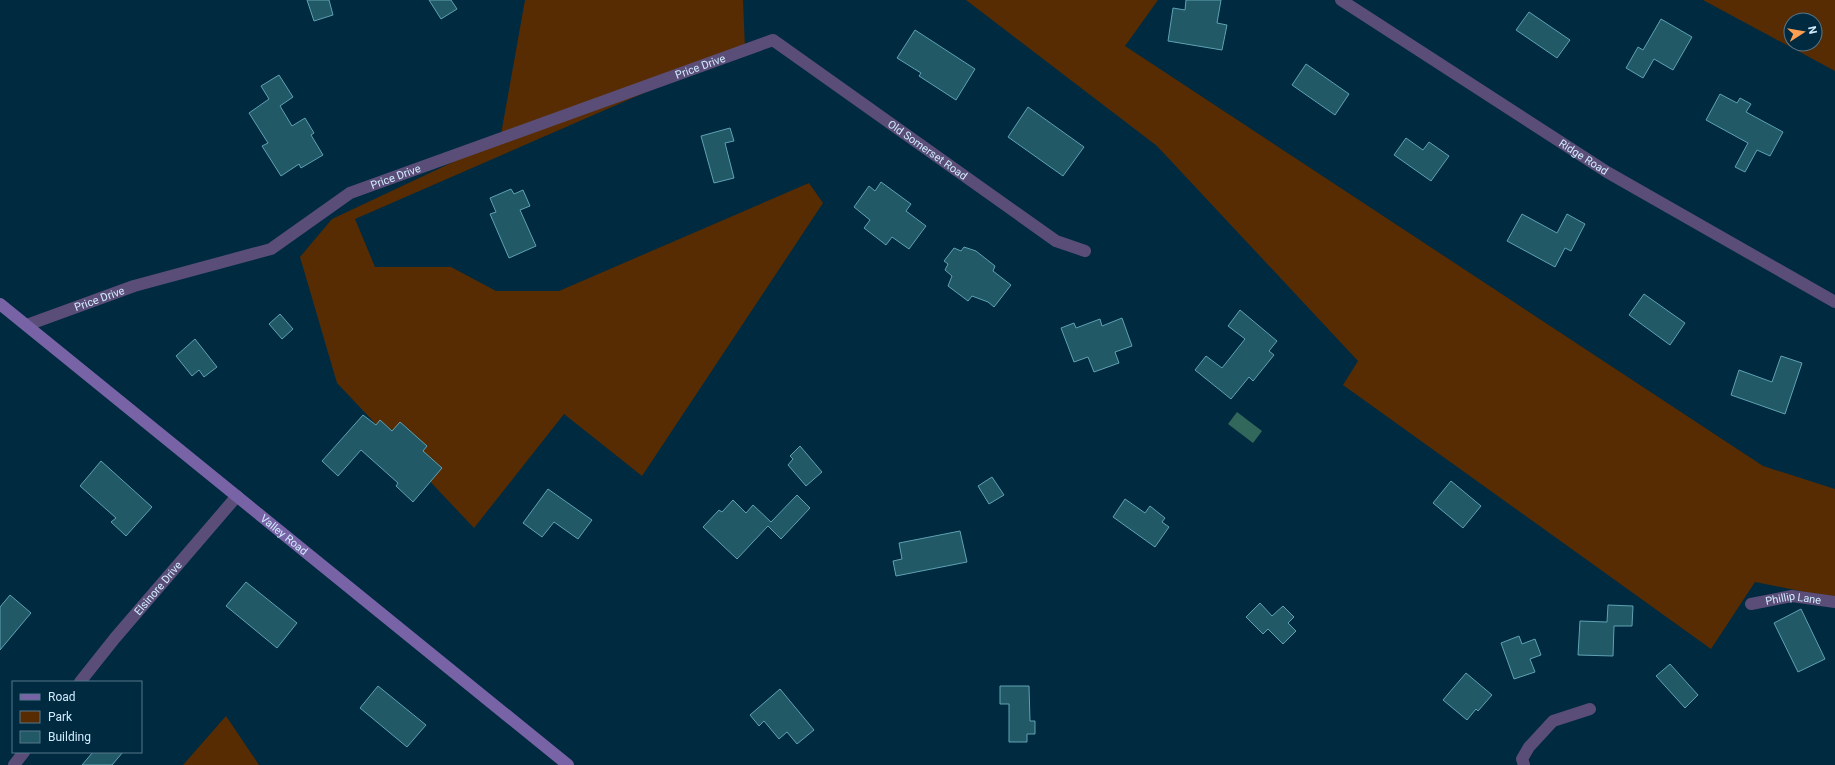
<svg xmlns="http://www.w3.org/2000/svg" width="1835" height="765" viewBox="0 0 1835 765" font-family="Roboto,sans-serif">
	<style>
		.green { fill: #572c03; fill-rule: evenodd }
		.water { fill: #32685c }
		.building { fill: #225967; stroke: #5ea2b4 }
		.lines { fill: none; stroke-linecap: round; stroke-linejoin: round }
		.street { stroke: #5a4e78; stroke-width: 12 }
		.secondary { stroke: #7863a6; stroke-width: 12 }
		.labels { text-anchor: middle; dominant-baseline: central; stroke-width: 3; stroke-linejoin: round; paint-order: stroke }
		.street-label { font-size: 11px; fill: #d1ebfd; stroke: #002a40 }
	</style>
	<rect width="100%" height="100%" fill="#002a40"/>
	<g class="green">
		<path d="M525,0H743L745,49L355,219L375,267H451L496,291H559L809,183L823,203L642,476L564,414L474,528L337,383L300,257L332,219L500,140Z"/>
		<path d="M966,0H1158L1125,46L1763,466L1835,489V598L1755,582L1711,649L1343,385L1358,361L1157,146Z"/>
		<path d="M1703,0H1835V71ZM1791,20H1815V44H1791Z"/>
		<path d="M226,716L259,765H183Z"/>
	</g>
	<path class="water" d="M1237,412L1262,431L1253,443L1228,424Z"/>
	<g class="building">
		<path d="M307,0H329L333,15L314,21Z"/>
		<path d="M429,0H451L457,9L441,19Z"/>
		<path d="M1186,0H1221L1217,23L1227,25L1222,50L1168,41L1173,8L1185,10Z"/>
		<path d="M1529,12L1570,40L1557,58L1516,30Z"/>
		<path d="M1661,19L1692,37L1673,70L1654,59L1643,78L1626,68L1638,47L1643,50Z"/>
		<path d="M915,30L975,69L956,100L919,76L921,73L897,58Z"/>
		<path d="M1306,64L1349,94L1335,115L1292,85Z"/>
		<path d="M279,75L293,97L280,106L292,126L305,118L314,133L311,135L323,155L301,168L299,164L281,176L262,146L268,143L249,113L269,99L261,86Z"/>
		<path d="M1720,94L1737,103L1740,98L1751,104L1746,112L1783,132L1770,156L1757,150L1745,172L1735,167L1748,143L1706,120Z"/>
		<path d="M1028,107L1084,147L1063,176L1008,137Z"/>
		<path d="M730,128L734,141L725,143L734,178L714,183L701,136Z"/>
		<path d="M1406,138L1423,150L1429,142L1449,156L1431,181L1394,155Z"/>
		<path d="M881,182L911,204L906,211L926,226L909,249L892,237L886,245L864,228L870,220L854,207L869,186L875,191Z"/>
		<path d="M511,189L514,194L523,190L530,206L520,210L536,246L509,258L490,214L496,212L490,198Z"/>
		<path d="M1522,214L1557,233L1567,214L1585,224L1571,251L1565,248L1555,267L1507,241Z"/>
		<path d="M964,247L976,251L995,266L993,271L1011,285L994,307L988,302L972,296L968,301L948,286L952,276L945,270L948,264L944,261L954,248L961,251Z"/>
		<path d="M1644,294L1685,323L1670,345L1629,315Z"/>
		<path d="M1240,310L1277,341L1269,351L1274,355L1253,381L1249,377L1231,399L1195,370L1206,356L1222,368L1245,339L1228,326Z"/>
		<path d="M280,314L293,329L282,339L269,324Z"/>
		<path d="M1122,318L1132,346L1115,352L1119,363L1094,372L1088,357L1074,362L1061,328L1074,323L1076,328L1100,319L1102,326Z"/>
		<path d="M195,339L217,367L204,377L199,370L192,376L176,356Z"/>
		<path d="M1781,356L1802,363L1785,414L1731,395L1739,370L1772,382Z"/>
		<path d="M363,415L376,425L380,420L392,431L400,422L427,446L423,451L442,468L413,502L396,486L398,483L361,450L338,476L322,461Z"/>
		<path d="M800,446L822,472L806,486L788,465L793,459L790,456Z"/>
		<path d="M101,461L152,507L126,536L111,522L116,518L80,486Z"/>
		<path d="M992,477L1004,495L989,504L978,486Z"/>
		<path d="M1451,481L1481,506L1463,528L1433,503Z"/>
		<path d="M548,489L592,520L578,539L554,522L542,537L523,523Z"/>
		<path d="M797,495L810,508L781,539L768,526L737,559L703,527L719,510L722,512L733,500L746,513L753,505L771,522Z"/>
		<path d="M1125,499L1145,513L1150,506L1165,518L1162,522L1169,527L1155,547L1113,517Z"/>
		<path d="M960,531L967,562L896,576L893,561L902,559L899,543Z"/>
		<path d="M246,582L297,623L277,648L226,606Z"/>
		<path d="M10,595L31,613L0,650V607Z"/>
		<path d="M1260,603L1272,616L1283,606L1294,617L1288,623L1296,631L1283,644L1268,629L1263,634L1246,617Z"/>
		<path d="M1608,605L1633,606L1632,626H1614L1613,656L1578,655L1580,621L1607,622Z"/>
		<path d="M1801,609L1825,659L1798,672L1774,623Z"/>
		<path d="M1519,636L1522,644L1535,639L1541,655L1530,659L1535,672L1514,679L1501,643Z"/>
		<path d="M1670,664L1698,695L1685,708L1656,676Z"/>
		<path d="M1466,673L1492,695L1478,711L1476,709L1467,720L1443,700Z"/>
		<path d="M378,686L426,725L407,747L360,708Z"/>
		<path d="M1000,686H1029L1030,721H1035V734H1027V742H1009V704H1000Z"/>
		<path d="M780,689L814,730L797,744L787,732L779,739L764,721L759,726L750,715Z"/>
		<path d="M93,752H123L112,765H82Z"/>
	</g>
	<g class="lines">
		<g class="street">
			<path id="s1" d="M1341,0L1607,172L1835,302"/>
			<path id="s2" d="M27,325L134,286L271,249L350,193L773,40L1056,241L1085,251"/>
			<path id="s3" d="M1751,604L1792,596L1835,602"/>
			<path id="s4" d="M80,682L115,638L237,496"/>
			<path d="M14,765L24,752"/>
			<path d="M1524,765L1522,759L1529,747L1553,721L1590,709"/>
		</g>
		<path class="secondary" id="s5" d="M0,304L568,765"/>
	</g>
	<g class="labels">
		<g class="street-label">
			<text stroke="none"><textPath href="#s2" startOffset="725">Price Drive</textPath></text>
			<text stroke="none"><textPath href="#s2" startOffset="992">Old Somerset Road</textPath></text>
			<text stroke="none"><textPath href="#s1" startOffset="289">Ridge Road</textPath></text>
			<text stroke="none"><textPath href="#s2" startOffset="401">Price Drive</textPath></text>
			<text stroke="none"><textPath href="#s2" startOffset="77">Price Drive</textPath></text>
			<text stroke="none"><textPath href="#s5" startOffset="366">Valley Road</textPath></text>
			<text stroke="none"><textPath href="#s4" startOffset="122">Elsinore Drive</textPath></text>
			<text stroke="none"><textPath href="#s3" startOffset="43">Phillip Lane</textPath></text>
		</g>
	</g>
	<rect x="12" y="681" width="130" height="72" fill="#002a40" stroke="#54778c"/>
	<rect x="20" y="694" width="20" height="6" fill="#7863a6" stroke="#54778c"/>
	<text x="48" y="701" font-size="12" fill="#d1ebfd">Road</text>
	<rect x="20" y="711" width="20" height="12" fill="#572c03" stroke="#54778c"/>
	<text x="48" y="721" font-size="12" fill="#d1ebfd">Park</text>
	<rect x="20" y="731" width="20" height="12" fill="#225967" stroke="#54778c"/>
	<text x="48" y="741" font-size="12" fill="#d1ebfd">Building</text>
	<g transform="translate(1803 32) rotate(78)"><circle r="19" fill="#002a40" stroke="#54778c"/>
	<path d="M0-3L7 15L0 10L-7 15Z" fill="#fc9e52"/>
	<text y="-6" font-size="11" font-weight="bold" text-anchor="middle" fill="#d1ebfd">N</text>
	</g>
</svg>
